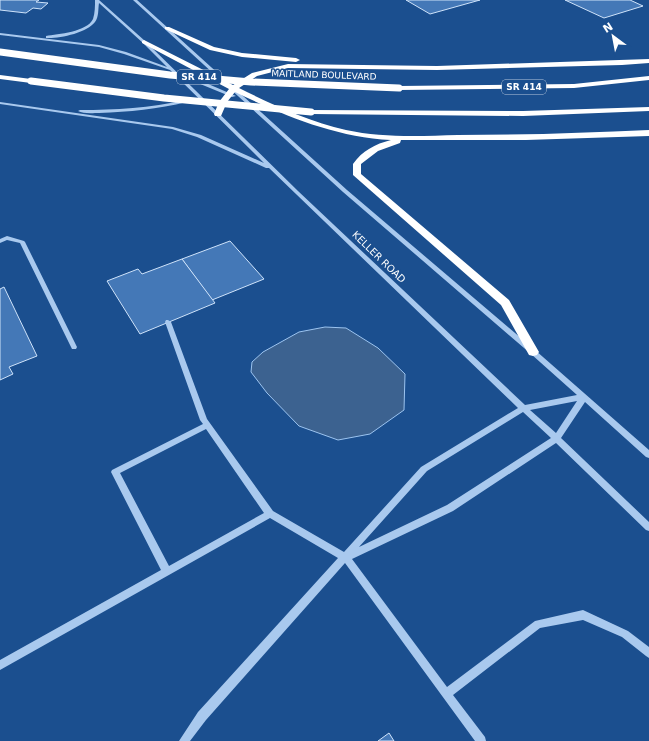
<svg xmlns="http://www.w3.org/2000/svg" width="649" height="741" viewBox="0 0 649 741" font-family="'DejaVu Sans',sans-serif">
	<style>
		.water { fill: #3c6290; stroke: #9cc4f0 }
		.building { fill: #4478b7; stroke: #cfe3fa }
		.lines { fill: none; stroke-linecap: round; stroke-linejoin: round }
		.minor { fill: #a9c9ee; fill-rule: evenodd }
		.highway { fill: #fff; fill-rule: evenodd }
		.highway-bridge { stroke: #fff; stroke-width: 7 }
		.labels { text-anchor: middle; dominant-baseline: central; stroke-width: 3; stroke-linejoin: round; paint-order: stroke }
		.far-street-label { font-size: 9px; fill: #fff; stroke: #1b4f8f }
		.shield { fill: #1b4f8f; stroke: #bbcadd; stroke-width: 1 }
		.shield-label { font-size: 9px; font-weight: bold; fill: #fff }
		.street-label { font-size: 10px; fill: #fff; stroke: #1b4f8f }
	</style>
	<rect width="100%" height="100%" fill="#1b4f8f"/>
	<path class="water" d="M325,327L346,328L378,348L405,374L404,410L370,434L338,440L299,426L267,393L251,372L252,362L263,352L299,332Z"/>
	<g class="building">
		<path d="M0,0H39L36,2L48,3L41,9L33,8L26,13L0,10Z"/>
		<path d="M406,0H480L430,14Z"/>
		<path d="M565,0H630L643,6L604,18Z"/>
		<path d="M230,241L264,279L212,300L182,259Z"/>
		<path d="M182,259L215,303L140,334L107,281L138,269L142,274Z"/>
		<path d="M4,287L37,356L9,367L13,374L0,380V289Z"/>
		<path d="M389,733L394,741H378Z"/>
	</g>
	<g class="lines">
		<g class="minor">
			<path d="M95,0H99L145,41L298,191L525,405L577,395L531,354L343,192L133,0H137L347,190L535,350L649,450V458L646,457L585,402L561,438L649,522V531L646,530L556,443L453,511L352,559L447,687L535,621L583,610L628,631L649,647V658L646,656L622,637L583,620L540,628L453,695L485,737L486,741H475L345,563L206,720L190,741H179L198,712L338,558L270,518L0,670V660L161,570L111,472L112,470L203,424L200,420L165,322L166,320H168L171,322L207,419L273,511L344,552L421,467L518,408L269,168H266L197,137L172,129L0,104V102L173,127L201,135L264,163L170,70L124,54L99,47L0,35V33L99,45L126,52L167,67L143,43L99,3C98,9 99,17 95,22C87,33 58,39 46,38V36C58,34 87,32 93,19C95,13 95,6 95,0ZM577,401L556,433L530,410ZM523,412L551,438L447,505L359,547L427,471ZM206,429L264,513L169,566L120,473Z"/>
			<path d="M188,77H192L236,96L232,97L188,79Z"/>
			<path d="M185,100L187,101V102C158,109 129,112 99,113C93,113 83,114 78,111L80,110C116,110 150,108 185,100Z"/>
			<path d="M7,236L24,241L25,242L77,347L76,349H72L71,347L20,243L7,240L0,243V239Z"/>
		</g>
		<g class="highway">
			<path d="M165,27H169L214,47L242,53L296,58L300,60L296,62L242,57L210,50L165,29Z"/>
			<path d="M144,40L233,85L252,73L288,64L437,66L649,59V63L622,65L437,70L288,68L257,76L239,88C273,105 308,121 346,130C382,138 421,136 458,135C522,135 585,133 649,130V136L526,140H401L400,143L378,151L361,164V174L509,300L539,352L537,355L533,356L529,355L501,305L353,175V164C362,151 375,144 391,140C335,137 285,116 235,92L227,102L221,116H215L214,114L219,102L229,89L142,43V41Z"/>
			<path d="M0,75L31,79L35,81L31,83L0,79Z"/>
			<path d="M649,76V80L574,88L399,90L395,88L399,86L574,84Z"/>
			<path d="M649,107V111L523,116L311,114L307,112L311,110L523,111Z"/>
		</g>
		<g class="highway-bridge">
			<path d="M0,52L170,75L251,82L399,88"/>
			<path d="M31,81L164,98L311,112"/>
		</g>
	</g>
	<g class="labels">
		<g class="far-street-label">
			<text transform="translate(324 75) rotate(2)">MAITLAND BOULEVARD</text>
		</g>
		<g class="shield">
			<rect x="177" y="70" width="44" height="14" rx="3"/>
			<rect x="502" y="80" width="44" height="14" rx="3"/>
		</g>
		<g class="shield-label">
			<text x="199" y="77">SR 414</text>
			<text x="524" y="87">SR 414</text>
		</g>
		<g class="street-label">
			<text transform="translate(379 257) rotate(44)">KELLER ROAD</text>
		</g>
	</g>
	<g transform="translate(613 36) rotate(328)" stroke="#1b4f8f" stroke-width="3" paint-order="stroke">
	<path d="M0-3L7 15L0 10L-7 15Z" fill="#ffffff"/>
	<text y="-6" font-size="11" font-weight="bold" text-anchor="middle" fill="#ffffff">N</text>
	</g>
</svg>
